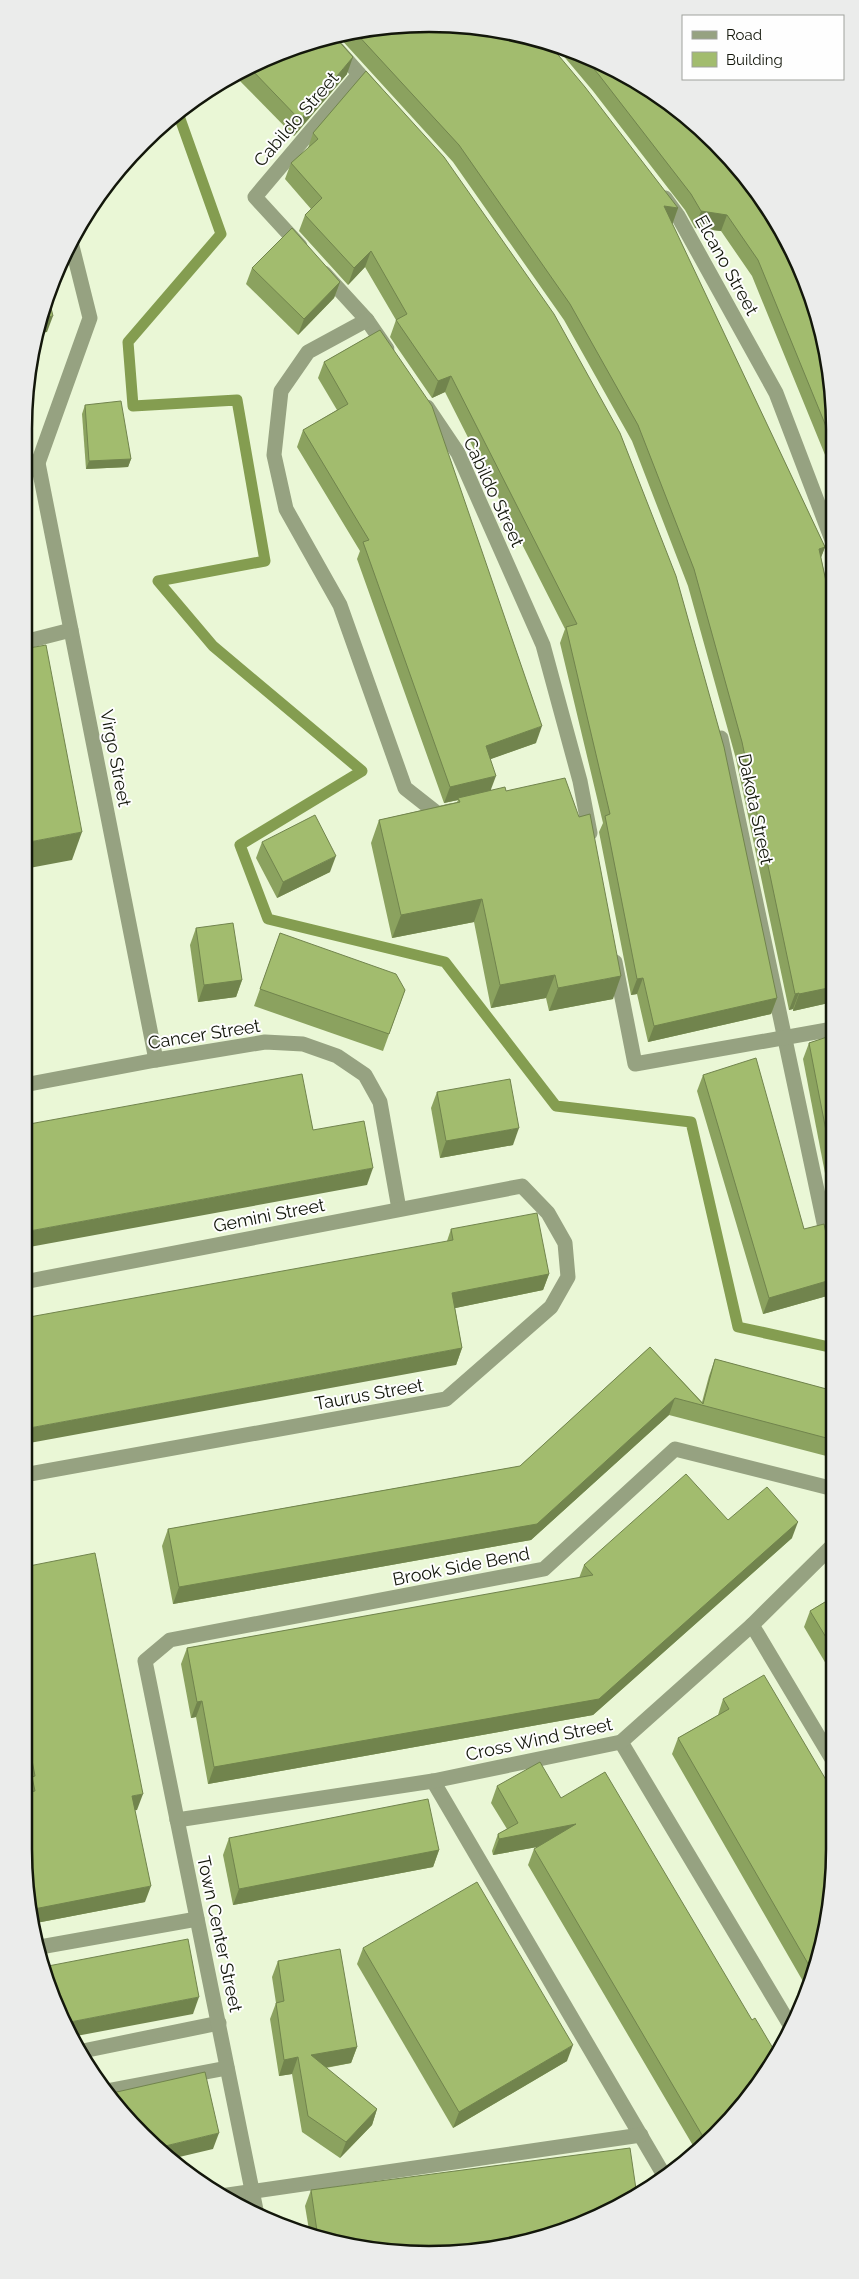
<svg xmlns="http://www.w3.org/2000/svg" width="859" height="2279" viewBox="0 0 859 2279" font-family="Raleway,sans-serif">
	<style>
		.lines { fill: none; stroke-linecap: round; stroke-linejoin: round }
		.stream { stroke: #849d50; stroke-width: 11 }
		.minor { stroke: #96a281; stroke-width: 15 }
		.wall { fill: #8ba25f }
		.shaded-wall { fill: #71844d }
		.building { fill: #a2bc6e; stroke: #71844d }
		.labels { text-anchor: middle; dominant-baseline: central; stroke-width: 4; stroke-linejoin: round; paint-order: stroke }
		.street-label { font-size: 18px; fill: #13170b; stroke: #fefefe }
		.rim { fill: none; stroke: #13170b; stroke-width: 2.5 }
	</style>
	<rect width="100%" height="100%" fill="#eaf7d6"/>
	<g class="lines">
		<path class="stream" d="M178,113L221,234L128,342L133,406L237,400L265,561L158,581L213,646L362,771L240,845L268,919L445,962L556,1106L691,1122L738,1327L834,1348"/>
		<g class="minor">
			<path d="M337,49L375,92"/>
			<path d="M665,198L678,216L776,393L832,540"/>
			<path d="M300,246L255,197L359,74"/>
			<path d="M324,273L367,320L387,349"/>
			<path d="M367,320L308,352L281,391L274,455L286,509L340,605L405,788L438,814L450,811"/>
			<path d="M427,407L458,453L543,645L580,781L590,833"/>
			<path d="M38,463L156,1060"/>
			<path d="M38,463L90,318L71,242"/>
			<path d="M24,642L71,630"/>
			<path d="M721,738L834,1270"/>
			<path d="M615,962L635,1064L833,1029"/>
			<path d="M24,1085L156,1060L265,1042L303,1044L337,1056L365,1075L380,1102L399,1209"/>
			<path d="M24,1282L522,1186L548,1213L565,1243L568,1277L551,1307L446,1399L24,1475"/>
			<path d="M752,1625L835,1764"/>
			<path d="M621,1742L793,2030"/>
			<path d="M433,1781L665,2177"/>
			<path d="M177,1820L433,1781L621,1742L752,1625L835,1543"/>
			<path d="M40,1947L197,1919"/>
			<path d="M78,2052L219,2023"/>
			<path d="M106,2091L227,2068"/>
			<path d="M221,2196L641,2135"/>
			<path d="M257,2215L145,1661L170,1640L544,1569L675,1449L834,1489"/>
		</g>
	</g>
	<g class="wall">
		<path d="M377,27L678,208L672,225L825,547L821,557L832,609L833,1002L793,1011V1009L789,1010L736,759L688,586L632,441L564,320L453,162L338,36Z"/>
		<path d="M299,45L347,74L294,136L234,75Z"/>
		<path d="M556,47L655,92L832,376V472L752,276L721,231L695,228L685,210L593,91Z"/>
		<path d="M366,71L777,998L771,1014L648,1042L637,994L631,995L599,832L603,823L560,643L565,629L445,392L432,398L390,337L396,320L365,267L348,285L299,231L305,215L311,209L285,179L291,163L308,148L313,133Z"/>
		<path d="M252,268L340,282L334,298L298,335L246,284Z"/>
		<path d="M380,330L536,743L490,759L491,790L506,791L613,999L549,1011L546,998L491,1008L474,922L392,938L371,843L379,820L457,802L458,800L444,803L357,559L360,551L297,447L303,430L337,410L318,378L324,362Z"/>
		<path d="M85,405L131,459L128,467L86,469L82,414Z"/>
		<path d="M262,842L330,872L277,898L256,858Z"/>
		<path d="M196,928L242,980L236,997L198,1002L190,945Z"/>
		<path d="M280,933L405,990L383,1051L254,1006Z"/>
		<path d="M833,1035L834,1220L803,1059L809,1043Z"/>
		<path d="M703,1075L804,1229L834,1259V1294L763,1314L697,1091Z"/>
		<path d="M437,1092L513,1145L440,1158L431,1108Z"/>
		<path d="M451,1229L549,1274L543,1290L455,1308L462,1348L456,1365L447,1241Z"/>
		<path d="M650,1347L702,1402L709,1376L715,1359L834,1391V1458L669,1415L531,1540L173,1604L162,1546L168,1529L520,1466Z"/>
		<path d="M728,1520L792,1538L593,1715L208,1784L196,1717L191,1718L181,1664L187,1648L579,1578L584,1565Z"/>
		<path d="M24,1567L137,1810H135L145,1902L36,1923L24,1850L27,1792L28,1788L24,1765Z"/>
		<path d="M835,1596V1679L804,1627L810,1611Z"/>
		<path d="M723,1699L835,1795L821,1955L808,1990L672,1754L678,1738L718,1715Z"/>
		<path d="M497,1786L561,1798L752,2096L695,2149L528,1865L534,1849L537,1847L493,1855L492,1851L498,1834L507,1829L491,1803Z"/>
		<path d="M229,1838L439,1850L433,1867L233,1905L223,1855Z"/>
		<path d="M363,1948L567,2061L453,2128L357,1964Z"/>
		<path d="M278,1961L357,2047L351,2063L326,2068L377,2109L372,2125L340,2158L302,2132L292,2074L279,2076L270,2019L276,2003L272,1977Z"/>
		<path d="M311,2190L376,2252L310,2236L305,2206Z"/>
	</g>
	<g class="shaded-wall">
		<path d="M353,57L347,74L294,136L300,120Z"/>
		<path d="M664,206L678,208L672,225Z"/>
		<path d="M701,211L727,215L721,231L695,228Z"/>
		<path d="M371,251L365,267L348,285L354,268Z"/>
		<path d="M340,282L334,298L298,335L304,319Z"/>
		<path d="M53,316L47,332L36,334L38,324L40,318Z"/>
		<path d="M451,376L445,392L432,398L438,381Z"/>
		<path d="M131,459L128,467L86,469L89,461Z"/>
		<path d="M825,547L819,563V549Z"/>
		<path d="M542,726L536,743L480,763L486,746Z"/>
		<path d="M496,776L490,792L458,798V800L444,803L450,787Z"/>
		<path d="M82,832L72,860L24,869V843Z"/>
		<path d="M336,856L330,872L277,898L283,882Z"/>
		<path d="M482,899L474,922L392,938L401,915Z"/>
		<path d="M555,975L546,998L491,1008L500,985Z"/>
		<path d="M621,976L613,999L549,1011L558,988Z"/>
		<path d="M643,978L637,994L631,995L637,979Z"/>
		<path d="M242,980L236,997L198,1002L204,985Z"/>
		<path d="M833,987V1002L793,1011L799,994Z"/>
		<path d="M799,993L793,1009L789,1010L795,994Z"/>
		<path d="M777,998L771,1014L648,1042L654,1026Z"/>
		<path d="M519,1128L513,1145L440,1158L446,1141Z"/>
		<path d="M373,1168L367,1185L24,1248V1232Z"/>
		<path d="M549,1274L543,1290L446,1310L452,1293Z"/>
		<path d="M834,1279V1294L763,1314L769,1298Z"/>
		<path d="M462,1348L456,1365L24,1444V1429Z"/>
		<path d="M675,1398L669,1415L531,1540L173,1604L179,1587L537,1524Z"/>
		<path d="M798,1522L792,1538L593,1715L208,1784L214,1767Z"/>
		<path d="M202,1701L196,1717L191,1718L197,1702Z"/>
		<path d="M143,1794L137,1810L126,1812L132,1796Z"/>
		<path d="M576,1824L570,1841L493,1855L499,1839Z"/>
		<path d="M439,1850L433,1867L233,1905L239,1889Z"/>
		<path d="M151,1886L145,1902L36,1923L34,1909Z"/>
		<path d="M199,1997L193,2014L71,2037L65,2023Z"/>
		<path d="M573,2045L567,2061L453,2128L459,2112Z"/>
		<path d="M357,2047L351,2063L305,2071L311,2055Z"/>
		<path d="M298,2057L292,2074L279,2076L284,2060Z"/>
		<path d="M377,2109L372,2125L340,2158L346,2142Z"/>
		<path d="M219,2133L213,2149L175,2158L161,2147Z"/>
	</g>
	<g class="building">
		<path d="M456,25L535,38L549,44L585,87L678,208L664,206L825,547L819,549L832,609L833,987L799,994V993L795,994L742,742L694,569L638,425L570,304L459,145L355,32L377,27Z"/>
		<path d="M335,37L353,57L300,120L250,68L299,45Z"/>
		<path d="M588,62L655,92L735,162L794,250L832,376V441L758,260L727,215L701,211L691,194L599,75Z"/>
		<path d="M366,71L444,157L554,314L620,433L676,576L724,747L777,998L654,1026L643,978L637,979L605,816L610,814L566,627L577,624L451,376L438,381L396,320L407,314L371,251L354,268L305,215L322,198L291,163L318,139L313,133Z"/>
		<path d="M292,228L340,282L304,319L252,268Z"/>
		<path d="M48,296L53,316L40,318Z"/>
		<path d="M380,330L432,406L542,726L486,746L496,776L450,787L363,542L369,540L303,430L348,404L324,362Z"/>
		<path d="M121,401L131,459L89,461L85,405Z"/>
		<path d="M46,645L82,832L24,843V649Z"/>
		<path d="M565,778L579,817L590,814L621,976L558,988L555,975L500,985L482,899L401,915L379,820L460,802L458,798L505,787L506,791Z"/>
		<path d="M315,815L336,856L283,882L262,842Z"/>
		<path d="M233,923L242,980L204,985L196,928Z"/>
		<path d="M280,933L396,974L405,990L389,1034L260,989Z"/>
		<path d="M833,1035L834,1172L809,1043Z"/>
		<path d="M756,1058L804,1229L824,1224L831,1256L834,1259V1279L769,1298L703,1075Z"/>
		<path d="M302,1074L313,1130L364,1121L373,1168L24,1232V1125Z"/>
		<path d="M510,1079L519,1128L446,1141L437,1092Z"/>
		<path d="M537,1213L549,1274L452,1293L462,1348L24,1429V1318L453,1240L451,1229Z"/>
		<path d="M650,1347L703,1404L715,1359L834,1391V1440L675,1398L537,1524L179,1587L168,1529L520,1466Z"/>
		<path d="M686,1474L728,1520L767,1487L798,1522L599,1699L214,1767L202,1701L197,1702L187,1648L593,1575L584,1565Z"/>
		<path d="M95,1553L143,1794L132,1796L151,1886L34,1909L24,1850V1793L35,1791L32,1777L35,1776L24,1718V1567Z"/>
		<path d="M835,1596V1652L810,1611Z"/>
		<path d="M764,1675L835,1795V1850L821,1955L814,1974L678,1738L729,1709L723,1699Z"/>
		<path d="M540,1762L561,1798L605,1772L752,2020L755,2018L777,2055L752,2096L705,2140L534,1849L576,1824L499,1839L498,1834L518,1823L497,1786Z"/>
		<path d="M428,1799L439,1850L239,1889L229,1838Z"/>
		<path d="M477,1882L573,2045L459,2112L363,1948Z"/>
		<path d="M188,1939L199,1997L65,2023L45,1980L43,1967Z"/>
		<path d="M340,1949L357,2047L311,2055L377,2109L346,2142L308,2116L298,2057L284,2060L276,2003L284,2001L278,1961Z"/>
		<path d="M205,2072L219,2133L161,2147L124,2117L108,2094Z"/>
		<path d="M630,2148L637,2196L585,2224L509,2247L376,2252L318,2238L311,2190Z"/>
	</g>
	<g class="labels">
		<g class="street-label">
			<text transform="translate(296 119) rotate(-49)">Cabildo Street</text>
			<text transform="translate(727 265) rotate(61)">Elcano Street</text>
			<text transform="translate(494 492) rotate(65)">Cabildo Street</text>
			<text transform="translate(116 758) rotate(79)">Virgo Street</text>
			<text transform="translate(756 809) rotate(78)">Dakota Street</text>
			<text transform="translate(204 1034) rotate(-9)">Cancer Street</text>
			<text transform="translate(269 1215) rotate(-11)">Gemini Street</text>
			<text transform="translate(369 1394) rotate(-10)">Taurus Street</text>
			<text transform="translate(461 1566) rotate(-11)">Brook Side Bend</text>
			<text transform="translate(539 1739) rotate(-12)">Cross Wind Street</text>
			<text transform="translate(220 1934) rotate(78)">Town Center Street</text>
		</g>
	</g>
	<path d="M0 0H859V2279H0ZM429 32H429A397 397 0 0 1 826 429V1849A397 397 0 0 1 429 2246H429A397 397 0 0 1 32 1849V429A397 397 0 0 1 429 32Z" fill="#ebeceb" fill-rule="evenodd"/>
	<path class="rim" d="M429 32H429A397 397 0 0 1 826 429V1849A397 397 0 0 1 429 2246H429A397 397 0 0 1 32 1849V429A397 397 0 0 1 429 32Z"/>
	<rect x="682" y="15" width="162" height="65" fill="#fefefe" stroke="#a0a29d"/>
	<rect x="692" y="31" width="25" height="8" fill="#96a281" stroke="#a0a29d"/>
	<text x="726" y="40" font-size="15" fill="#13170b">Road</text>
	<rect x="692" y="52" width="25" height="15" fill="#a2bc6e" stroke="#a0a29d"/>
	<text x="726" y="65" font-size="15" fill="#13170b">Building</text>
</svg>
